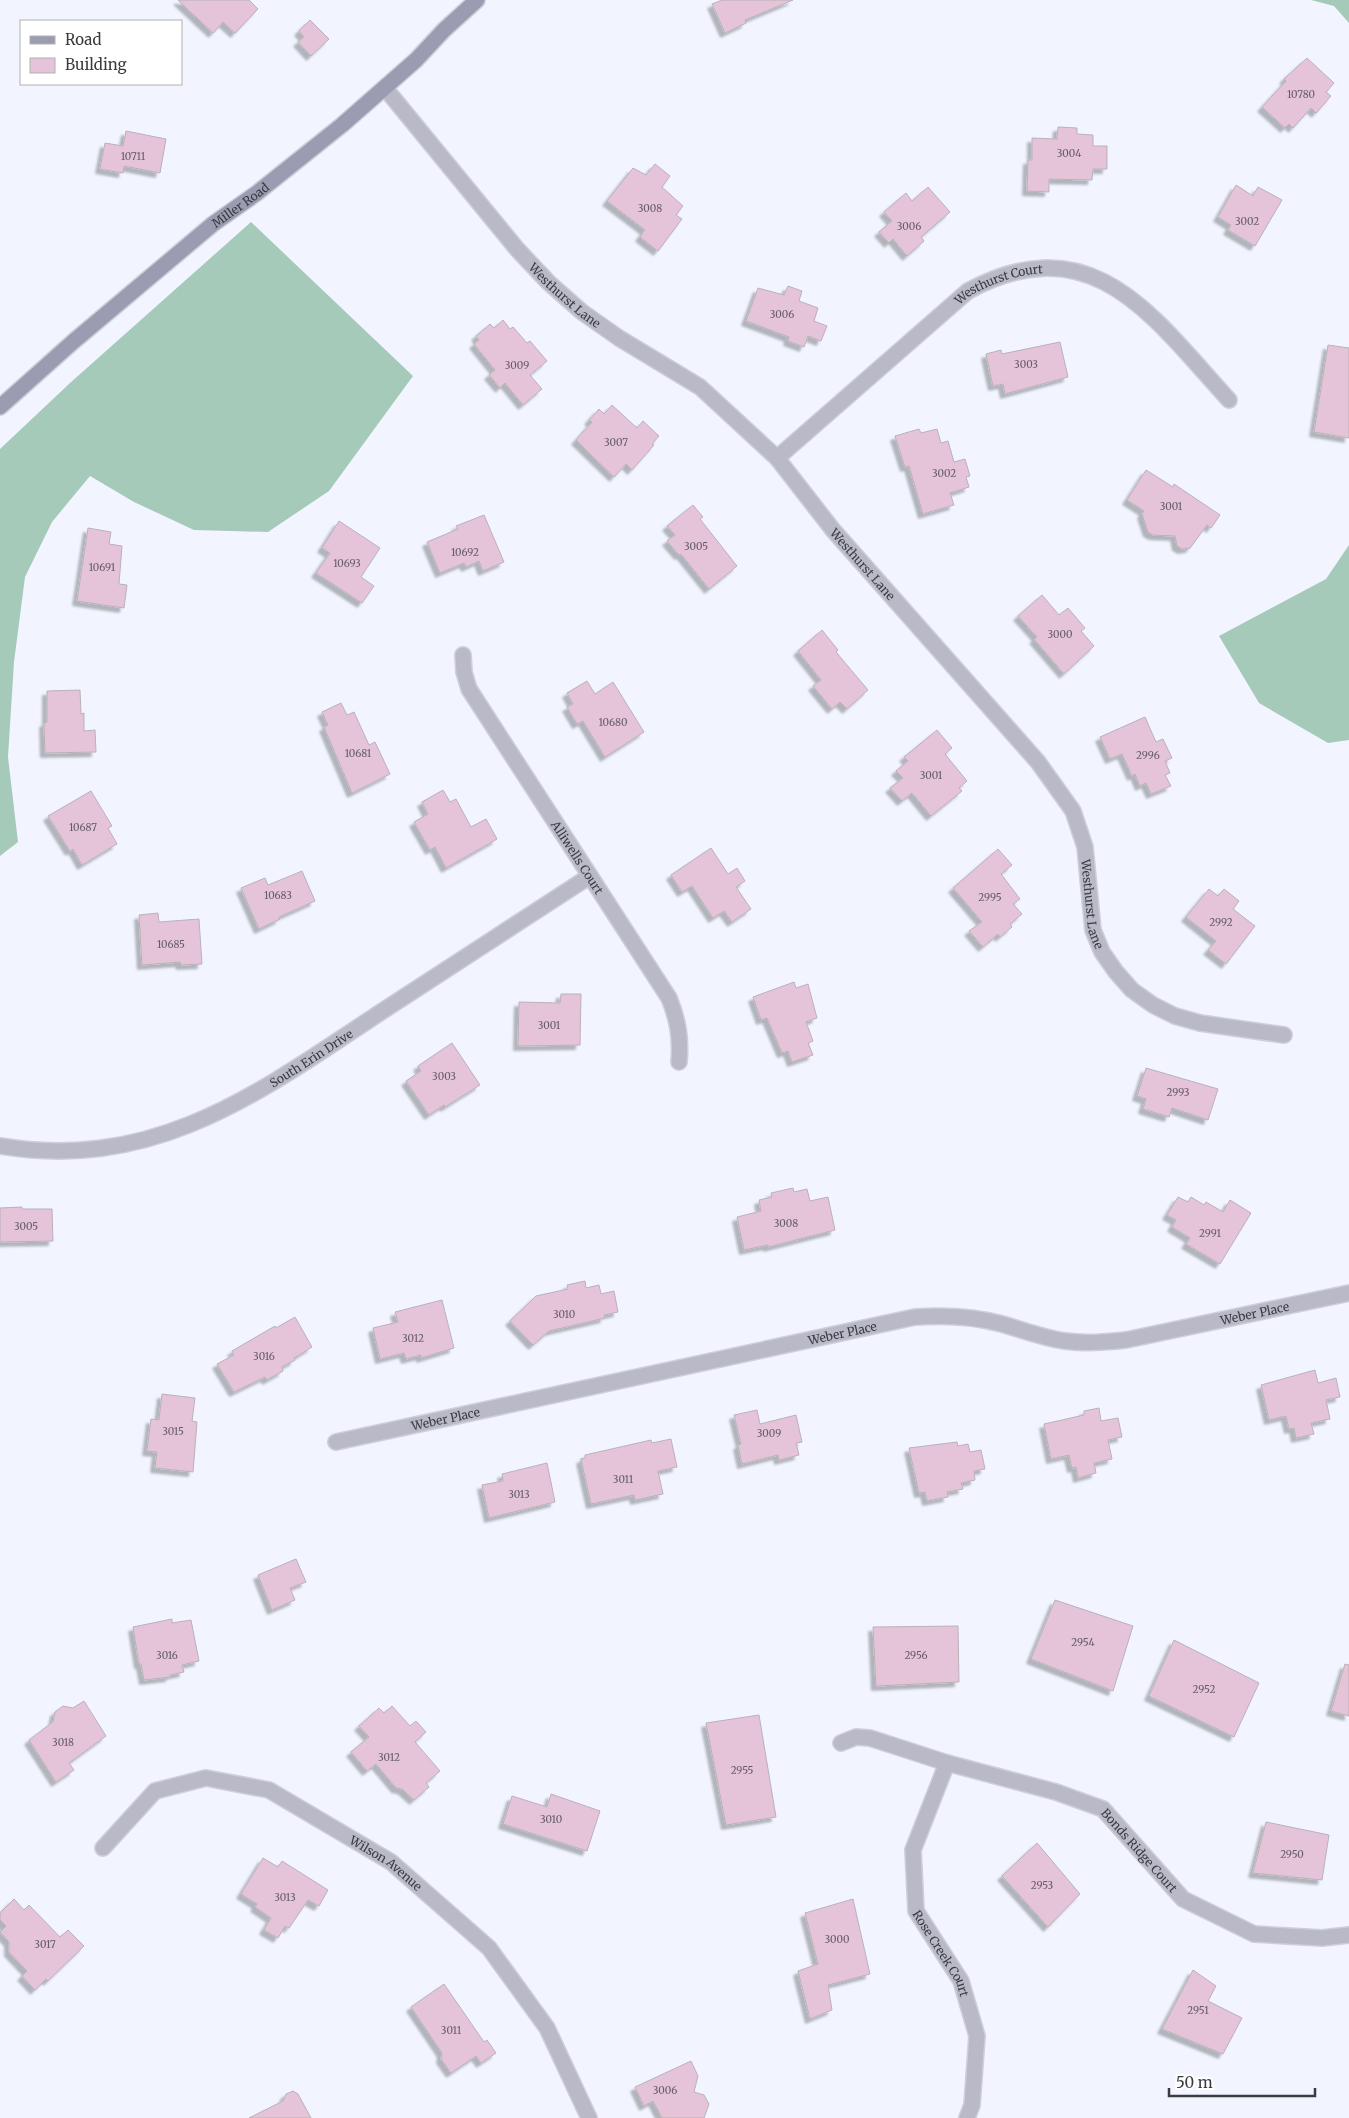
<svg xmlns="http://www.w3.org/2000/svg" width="1349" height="2118" viewBox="0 0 1349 2118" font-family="Merriweather,serif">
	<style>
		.forest { fill: #a6cab9 }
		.building { fill: #e5c4d9; stroke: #bab1b7; filter: url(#shadow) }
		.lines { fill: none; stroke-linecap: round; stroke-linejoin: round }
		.street-casing { stroke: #cdd0d9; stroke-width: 18 }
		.secondary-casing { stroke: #cdd0d9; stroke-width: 18 }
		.street { stroke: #b9b9c8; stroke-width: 15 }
		.secondary { stroke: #9b9bb1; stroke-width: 15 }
		.labels { text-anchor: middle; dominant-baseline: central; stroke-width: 4.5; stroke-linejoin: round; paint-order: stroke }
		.number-label { font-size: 10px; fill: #655d66 }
		.street-label { font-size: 12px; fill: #3a3b3f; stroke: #fff }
	</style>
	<defs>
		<filter id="shadow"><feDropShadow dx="-4.5" dy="4.5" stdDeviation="1" flood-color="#0004"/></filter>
	</defs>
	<rect width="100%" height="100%" fill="#f2f5ff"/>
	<g class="forest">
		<path d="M1311,0H1349V23L1334,6Z"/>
		<path d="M251,222L413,376L329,491L268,532L194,530L134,502L90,476L52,522L25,577L14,662L8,757L18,842L0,856V449L70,383Z"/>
		<path d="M1349,545V740L1328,743L1259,703L1219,636L1326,579Z"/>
	</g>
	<g class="building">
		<path d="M178,0H249L258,9L235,33L223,22L213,33Z"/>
		<path d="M722,0H793L745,20L746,23L725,33L712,4Z"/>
		<path d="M310,20L329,39L311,56L298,42L304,37L299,31Z"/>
		<path d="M1307,58L1334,83L1326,92L1331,96L1316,113L1311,108L1293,128L1289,124L1285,128L1262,107L1286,81L1284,79Z"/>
		<path d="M1058,127L1077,128V134L1093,135V146H1107V169H1093L1092,180L1049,179V192L1027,191L1028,160H1032V138L1057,139Z"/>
		<path d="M126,131L166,139L160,173L124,166L123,173L100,169L105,143L123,146Z"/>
		<path d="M655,164L670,176L662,187L683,206L676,215L682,219L658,251L640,237L645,230L607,201L633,168L646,175Z"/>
		<path d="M1236,185L1253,196L1258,187L1282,200L1255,246L1228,230L1231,225L1218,217Z"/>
		<path d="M928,187L950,212L921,237L924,241L907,256L893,239L889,243L879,232L892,221L884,212L906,193L912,201Z"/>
		<path d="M788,286L802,291L799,301L818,308L814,321L827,326L821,341L808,336L804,347L788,341L789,337L746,321L758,288L784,295Z"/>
		<path d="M503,320L510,329L513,327L527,343L530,341L547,361L530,375L542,389L523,405L505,383L500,388L489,375L495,370L474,344L479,340L476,336L490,324L494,328Z"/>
		<path d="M1060,342L1068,377L1005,394L1003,384L993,386L986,354L1001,350L1002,354Z"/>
		<path d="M1328,345L1349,348V438L1314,432Z"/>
		<path d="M612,405L637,428L643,421L659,436L652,444L654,445L632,470L626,464L614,477L576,440L592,422L589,420L599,409L604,414Z"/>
		<path d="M919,429L921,433L937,429L941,443L948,441L954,462L965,459L970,476L966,477L969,487L950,493L954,505L923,514L909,466L905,467L895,436Z"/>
		<path d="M1146,470L1173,487L1174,484L1220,515L1211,528L1207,525L1190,548L1182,549L1177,546L1175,536L1153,535L1148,532L1142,514L1144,511L1127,500Z"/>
		<path d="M693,505L703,517L700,519L737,566L709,589L681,554L679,555L667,541L675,535L667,526Z"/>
		<path d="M484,515L504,562L483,571L479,561L466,567L464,563L440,573L427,542L458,529L456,526Z"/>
		<path d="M339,521L380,548L361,577L374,586L362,603L316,573L330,553L322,548Z"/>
		<path d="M88,528L111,532L109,544L122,546L119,584L127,585L124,608L77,601Z"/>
		<path d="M1042,595L1059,615L1068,608L1085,628L1081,631L1094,646L1064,674L1034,639L1037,637L1018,616Z"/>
		<path d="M822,630L838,650L836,652L868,690L847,709L840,702L832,709L813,686L821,680L798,651Z"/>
		<path d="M587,681L595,694L613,682L644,732L605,757L583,721L577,724L567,707L573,704L567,693Z"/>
		<path d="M80,690L81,714L84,713V731L95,730L96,752L45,753L44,723L47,722V691Z"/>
		<path d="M341,703L347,715L354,712L369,745L375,742L390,774L352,793L324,727L328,725L322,712Z"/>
		<path d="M1145,717L1156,742L1163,739L1172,758L1165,761L1170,773L1165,775L1171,786L1151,794L1146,783L1140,786L1135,774L1132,776L1122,754L1110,759L1100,737Z"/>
		<path d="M937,730L952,748L945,754L967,781L959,788L962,791L931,816L912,793L902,801L890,788L903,778L896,771L908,761L904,757Z"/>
		<path d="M443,790L450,802L456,799L471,827L486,819L497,839L446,868L435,847L430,850L414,822L428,814L422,802Z"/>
		<path d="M91,791L112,826L108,828L117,844L82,865L73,849L70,851L48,816Z"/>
		<path d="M711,848L728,874L737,868L745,881L736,887L751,909L732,922L724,911L713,918L692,886L682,892L671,875Z"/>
		<path d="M998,849L1012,865L1001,874L1020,899L1013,904L1022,914L1010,924L1012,927L1000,937L998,934L983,947L969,931L982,922L953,888Z"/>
		<path d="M302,871L315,901L279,917L280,919L259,929L241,888L265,878L268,885Z"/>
		<path d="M1209,889L1218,896L1224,889L1239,901L1233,909L1255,926L1226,964L1208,950L1216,941L1186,917Z"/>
		<path d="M158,913L159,922L199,919L202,964L181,965L180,962L142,965L139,915Z"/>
		<path d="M794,982L796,988L808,984L817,1018L806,1022L813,1041L808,1043L813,1055L792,1062L788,1051L782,1053L767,1018L761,1020L753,997Z"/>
		<path d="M561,994H581L580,1045L518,1046L519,1002L560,1003Z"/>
		<path d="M452,1043L480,1085L445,1107L444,1105L429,1115L406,1081L421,1071L418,1066Z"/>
		<path d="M1146,1068L1218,1089L1208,1120L1172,1108L1169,1117L1143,1109L1146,1099L1137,1096Z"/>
		<path d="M793,1188L794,1192L807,1189L810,1201L828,1197L835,1230L768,1247V1245L744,1250L737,1217L761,1211L759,1200L772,1197L771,1193Z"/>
		<path d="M1178,1197L1188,1202L1191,1197L1204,1205L1206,1202L1223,1212L1230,1200L1251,1213L1220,1264L1186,1244L1190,1238L1172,1227L1176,1220L1167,1215Z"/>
		<path d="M22,1207V1209H52L53,1241L0,1242V1208Z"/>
		<path d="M585,1281L586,1288L599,1285L601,1294L614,1291L618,1312L604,1315L605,1318L549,1331L533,1345L510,1321L536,1296L568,1289L567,1285Z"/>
		<path d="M442,1300L454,1348L421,1358V1355L406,1359L404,1353L380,1359L373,1328L398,1322L395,1312Z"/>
		<path d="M295,1317L312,1347L294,1358L295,1360L282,1367L283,1371L267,1380L265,1377L234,1392L217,1364L234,1355L232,1351L275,1326L276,1328Z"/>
		<path d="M1315,1370L1318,1383L1336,1378L1340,1397L1326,1400L1330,1419L1311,1423L1314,1434L1296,1438L1294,1428L1289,1429L1286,1416L1269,1420L1261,1385Z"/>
		<path d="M162,1394L195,1398L192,1421L197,1422L193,1472L155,1468L157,1452L147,1451L151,1419L159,1420Z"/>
		<path d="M1099,1408L1101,1421L1118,1418L1122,1437L1108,1440L1112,1459L1094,1463L1096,1473L1078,1478L1076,1467L1072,1468L1069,1455L1051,1459L1044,1424L1084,1415V1411Z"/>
		<path d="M757,1410L760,1424L796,1415L802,1442L796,1443L799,1455L779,1460L778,1455L742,1464L738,1445L741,1444L734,1415Z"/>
		<path d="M671,1439L677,1467L658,1471L663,1494L635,1500L634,1495L591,1504L581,1459L585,1458V1455L651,1440L652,1443Z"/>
		<path d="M957,1442L958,1446L968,1444L970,1452L981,1450L985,1469L974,1471L975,1480L961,1483L963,1489L947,1492L948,1497L927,1501L925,1492L919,1493L909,1448Z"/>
		<path d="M547,1463L555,1502L489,1518L482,1485L503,1481L502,1474Z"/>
		<path d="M296,1559L306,1582L290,1588L295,1600L272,1610L258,1575Z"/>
		<path d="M1055,1600L1133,1626L1113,1691L1031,1659Z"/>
		<path d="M172,1619V1623L191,1620L199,1661L182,1665L184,1672L170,1675V1677L144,1680L141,1664H139L133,1627Z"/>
		<path d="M958,1626L959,1682L876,1686L873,1627Z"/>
		<path d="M1174,1640L1259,1683L1234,1737L1149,1696Z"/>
		<path d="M1345,1664L1349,1665V1716L1331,1711Z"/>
		<path d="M84,1701L106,1736L69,1763L74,1770L56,1782L29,1740L53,1722L55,1712L63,1706L73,1708Z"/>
		<path d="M392,1706L410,1726L416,1721L426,1732L415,1742L440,1771L426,1783L429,1787L414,1800L402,1789L396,1788L376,1764L367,1771L351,1752L369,1737L359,1726L379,1708L384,1713Z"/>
		<path d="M759,1715L776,1817L726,1825L706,1723Z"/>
		<path d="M551,1794L600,1811L587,1851L503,1824L512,1796L547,1807Z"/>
		<path d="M1266,1822L1329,1835L1322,1880L1253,1873Z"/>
		<path d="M1037,1843L1080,1894L1048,1927L1002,1876Z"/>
		<path d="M263,1858L278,1867L282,1861L328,1890L319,1906L308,1900L289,1928L285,1926L278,1938L264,1930L271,1918L255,1907L257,1904L241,1894Z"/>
		<path d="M14,1899L24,1910L29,1905L60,1937L68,1930L84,1946L48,1981L46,1979L35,1990L22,1976L27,1971L9,1952V1942L0,1932L6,1926L0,1920V1913Z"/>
		<path d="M853,1899L870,1974L828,1985L832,2010L810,2019L798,1971L818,1964L805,1913Z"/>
		<path d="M1193,1970L1216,1986L1208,2001L1242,2018L1223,2054L1162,2029Z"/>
		<path d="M444,1984L484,2042L487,2040L496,2053L481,2063L476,2056L451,2073L441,2059L442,2053L411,2007Z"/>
		<path d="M691,2061L698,2076L694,2092L704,2095L709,2104L704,2118H662L653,2101L644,2106L635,2087Z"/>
		<path d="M293,2091L298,2094L311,2118H249L283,2101L286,2094Z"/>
	</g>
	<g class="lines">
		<g class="street-casing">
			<g id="street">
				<path id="s1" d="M385,88L517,249L548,282L582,312L619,338L700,387L777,458L833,530L1038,762L1073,811L1085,847L1093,930L1102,952L1116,972L1132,990L1153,1005L1175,1016L1200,1023L1284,1035"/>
				<path id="s2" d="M777,458L968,291C1093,224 1153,317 1229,400"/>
				<path id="s3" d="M463,655L464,672L469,689L669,998C678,1020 681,1038 679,1062"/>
				<path id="s4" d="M0,1146C155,1172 260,1092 381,1012C451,967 520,921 590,876"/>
				<path id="s5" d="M336,1442L915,1317C945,1315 973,1316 1002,1324C1023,1330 1043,1338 1065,1341C1086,1344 1106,1342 1126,1340L1349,1293"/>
				<path id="s6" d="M841,1743L856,1737L870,1738L947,1763L1056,1792L1103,1809L1183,1899L1254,1934L1322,1938L1349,1935"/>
				<path id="s7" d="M947,1763L913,1850L916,1911L961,1981L977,2036L972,2105L967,2118"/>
				<path id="s8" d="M103,1848L155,1791L206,1778L269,1790L391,1862L489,1948L547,2028L589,2118"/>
			</g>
		</g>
		<g class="secondary-casing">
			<g id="secondary">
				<path id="s9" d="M0,407L74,341L213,224L257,193L342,125L416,60L444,30L477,0"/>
			</g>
		</g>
		<use href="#street" class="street"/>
		<use href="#secondary" class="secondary"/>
	</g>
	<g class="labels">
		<g class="number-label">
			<text x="1301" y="94">10780</text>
			<text x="1069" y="153">3004</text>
			<text x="133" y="156">10711</text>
			<text x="650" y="208">3008</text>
			<text x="1247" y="221">3002</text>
			<text x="909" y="226">3006</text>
			<text x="782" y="314">3006</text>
			<text x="1026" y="364">3003</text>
			<text x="517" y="365">3009</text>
			<text x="616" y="442">3007</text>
			<text x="944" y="473">3002</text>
			<text x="1171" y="506">3001</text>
			<text x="696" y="546">3005</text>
			<text x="465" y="552">10692</text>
			<text x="347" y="563">10693</text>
			<text x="102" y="567">10691</text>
			<text x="1060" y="634">3000</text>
			<text x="613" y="722">10680</text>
			<text x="358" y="753">10681</text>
			<text x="1148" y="755">2996</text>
			<text x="931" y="775">3001</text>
			<text x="83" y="827">10687</text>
			<text x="278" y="895">10683</text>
			<text x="990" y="897">2995</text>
			<text x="1221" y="922">2992</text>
			<text x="171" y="944">10685</text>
			<text x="549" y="1025">3001</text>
			<text x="444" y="1076">3003</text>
			<text x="1178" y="1092">2993</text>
			<text x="786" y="1223">3008</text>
			<text x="26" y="1226">3005</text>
			<text x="1210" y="1233">2991</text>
			<text x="564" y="1314">3010</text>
			<text x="413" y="1338">3012</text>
			<text x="264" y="1356">3016</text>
			<text x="173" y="1431">3015</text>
			<text x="769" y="1433">3009</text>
			<text x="623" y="1479">3011</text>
			<text x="519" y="1494">3013</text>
			<text x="1083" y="1642">2954</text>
			<text x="167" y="1655">3016</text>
			<text x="916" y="1655">2956</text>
			<text x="1204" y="1689">2952</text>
			<text x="63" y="1742">3018</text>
			<text x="389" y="1757">3012</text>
			<text x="742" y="1770">2955</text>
			<text x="551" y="1819">3010</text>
			<text x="1292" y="1854">2950</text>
			<text x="1042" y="1885">2953</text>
			<text x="285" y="1897">3013</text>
			<text x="837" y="1939">3000</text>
			<text x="45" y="1944">3017</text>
			<text x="1198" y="2010">2951</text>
			<text x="451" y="2030">3011</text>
			<text x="665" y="2090">3006</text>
		</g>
		<g class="street-label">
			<text stroke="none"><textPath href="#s9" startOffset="314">Miller Road</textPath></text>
			<text stroke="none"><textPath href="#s2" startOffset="285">Westhurst Court</textPath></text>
			<text stroke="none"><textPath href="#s1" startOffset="275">Westhurst Lane</textPath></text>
			<text stroke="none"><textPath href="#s1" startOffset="680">Westhurst Lane</textPath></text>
			<text stroke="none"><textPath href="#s3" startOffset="235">Alliwells Court</textPath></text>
			<text stroke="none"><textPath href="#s1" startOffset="1100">Westhurst Lane</textPath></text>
			<text stroke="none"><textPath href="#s4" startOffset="332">South Erin Drive</textPath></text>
			<text stroke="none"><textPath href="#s5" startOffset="938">Weber Place</textPath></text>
			<text stroke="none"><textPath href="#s5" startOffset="518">Weber Place</textPath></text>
			<text stroke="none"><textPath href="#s5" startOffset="112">Weber Place</textPath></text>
			<text stroke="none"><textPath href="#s6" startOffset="329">Bonds Ridge Court</textPath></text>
			<text stroke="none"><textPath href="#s8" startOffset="332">Wilson Avenue</textPath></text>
			<text stroke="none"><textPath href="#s7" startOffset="204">Rose Creek Court</textPath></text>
		</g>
	</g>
	<rect x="20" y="20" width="162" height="65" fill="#ffffff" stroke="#b0b1b2"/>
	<rect x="30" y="36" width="25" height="8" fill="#9b9bb1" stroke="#b0b1b2"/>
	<text x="65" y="45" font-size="15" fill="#3a3b3f">Road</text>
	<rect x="30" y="58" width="25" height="15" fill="#e5c4d9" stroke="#b0b1b2"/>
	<text x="65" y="70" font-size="15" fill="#3a3b3f">Building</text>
	<path d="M1169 2088v8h146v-8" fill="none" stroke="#3a3b3f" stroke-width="2.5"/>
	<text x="1176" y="2088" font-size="15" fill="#3a3b3f" stroke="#ffffff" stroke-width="4" paint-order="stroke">50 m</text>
</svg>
